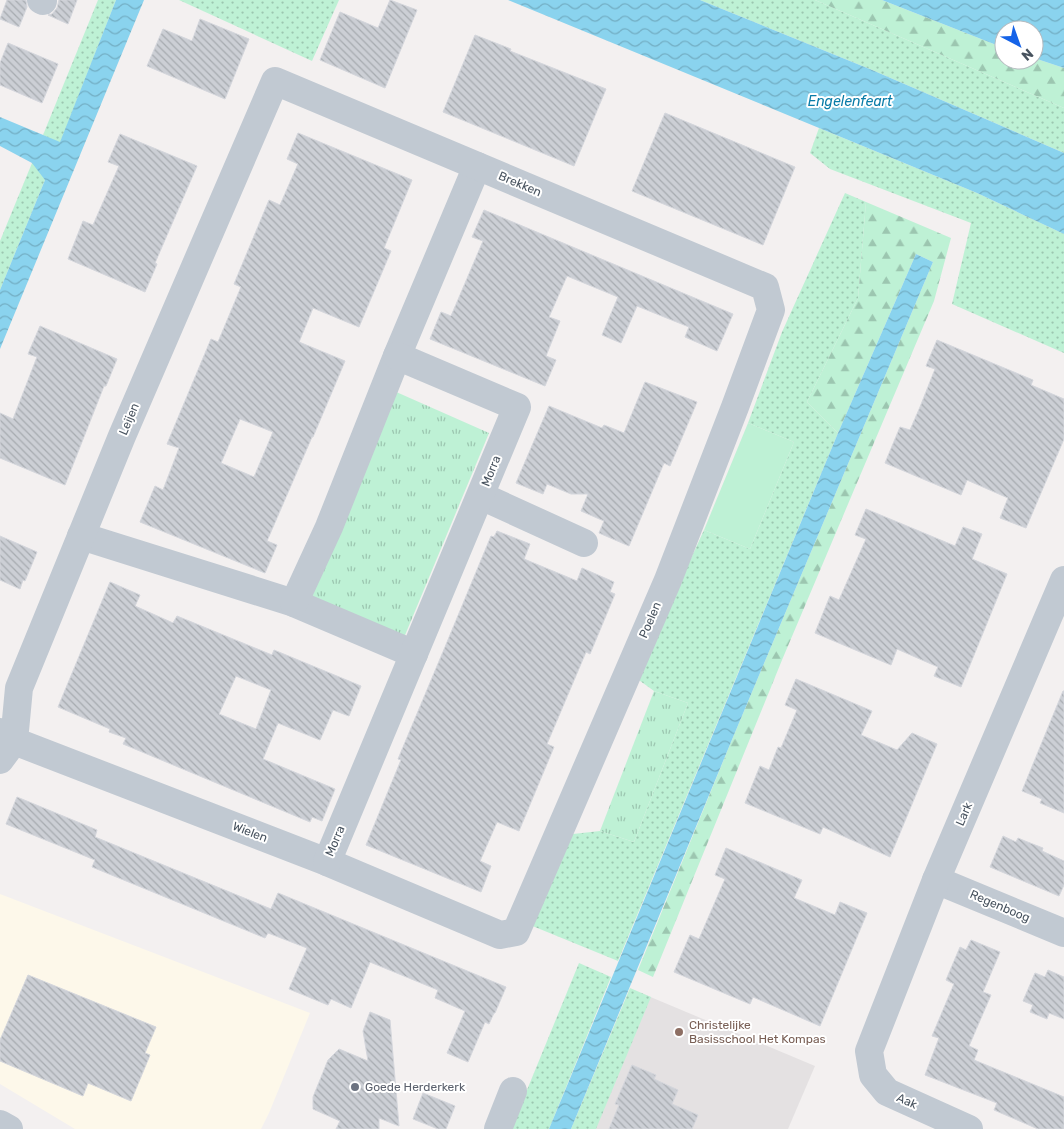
<svg xmlns="http://www.w3.org/2000/svg" width="1064" height="1129" viewBox="0 0 1064 1129" font-family="Rubik,sans-serif">
	<style>
		.commercial { fill: #fdf8ea }
		.education { fill: #e4e1e2 }
		.grass { fill: url(#grass-dots) }
		.forest { fill: url(#forest-firs) }
		.park { fill: url(#park-tufts) }
		.pitch { fill: #bef1d5 }
		.water { fill: url(#water-waves) }
		.building { fill: url(#building-back-hatch); stroke: #d4d6dc; fill-rule: evenodd }
		.lines { fill: none; stroke-linecap: round; stroke-linejoin: round }
		.minor { stroke: #c1c9d2; stroke-width: 28 }
		.education-dot { fill: #8d6e63; stroke: #fff; stroke-width: 2 }
		.worship-dot { fill: #6b7280; stroke: #fff; stroke-width: 2 }
		.labels { text-anchor: middle; dominant-baseline: central; stroke-width: 4; stroke-linejoin: round; paint-order: stroke }
		.street-label { font-size: 12px; fill: #47525e; stroke: #fff }
		.education-label { font-size: 12px; fill: #785e54; stroke: #fff; text-anchor: start }
		.worship-label { font-size: 12px; fill: #5b616d; stroke: #fff; text-anchor: start }
		.water-label { font-size: 14px; font-style: italic; fill: #097ca8; stroke: #fff }
	</style>
	<defs>
		<pattern id="grass-dots" width="8" height="8" patternUnits="userSpaceOnUse" patternTransform="scale(1.25)"><rect width="8" height="8" fill="#bef1d5"/><path d="M2 2h.1M6 6h.1" fill="none" stroke="#9cc6b0" stroke-width="1.8" stroke-linecap="round"/></pattern>
		<pattern id="forest-firs" width="22" height="20" patternUnits="userSpaceOnUse" patternTransform="scale(1.25)"><rect width="22" height="20" fill="#bef1d5"/><path d="M5 1l3.5 6h-7zM16 11l3.5 6h-7z" fill="#9cc6b0"/></pattern>
		<pattern id="park-tufts" width="24" height="20" patternUnits="userSpaceOnUse" patternTransform="scale(1.25)"><rect width="24" height="20" fill="#bef1d5"/><path d="M3 7l-1-3M5 7V3M7 7l1-3M15 17l-1-3M17 17v-4M19 17l1-3" fill="none" stroke="#9cc6b0"/></pattern>
		<pattern id="water-waves" width="16" height="10" patternUnits="userSpaceOnUse" patternTransform="scale(1.25)"><rect width="16" height="10" fill="#8ad3ee"/><path d="M0 5q4-4 8 0t8 0" fill="none" stroke="#73aec4"/></pattern>
		<pattern id="building-back-hatch" width="6" height="6" patternUnits="userSpaceOnUse" patternTransform="scale(1.25)"><rect width="6" height="6" fill="#cccfd5"/><path d="M-1 5l2 2M0 0l6 6M5-1l2 2" fill="none" stroke="#a7abb0"/></pattern>
	</defs>
	<rect width="100%" height="100%" fill="#f3f0f0"/>
	<path class="commercial" d="M0,894L310,1013L269,1113L261,1129H75L0,1084Z"/>
	<path class="education" d="M641,993L815,1066L788,1129H585Z"/>
	<g class="grass">
		<path d="M98,0H116L60,143L43,135Z"/>
		<path d="M179,0H339L312,61Z"/>
		<path d="M700,0H815L1064,108V153L872,70Z"/>
		<path d="M819,128L977,193L1064,234V353L952,304L971,223L830,169L810,153Z"/>
		<path d="M32,163L42,168L45,180L0,290V241Z"/>
		<path d="M845,193L866,202L858,298L807,402L838,433L618,961L530,925L573,834L600,831L634,842L688,703L654,691L636,678L704,530L750,549L794,442L748,423L782,332Z"/>
		<path d="M579,963L611,977L549,1129H511Z"/>
		<path d="M630,988L651,997L596,1129H571Z"/>
	</g>
	<g class="forest">
		<path d="M815,0H882L1004,48V60H1034V58L1064,68V108Z"/>
		<path d="M866,202L951,238L934,301L782,660L653,977L638,970L731,742L933,262L916,254L838,433L807,402L858,298Z"/>
	</g>
	<g class="park">
		<path d="M394,391L489,433L403,640L306,597Z"/>
		<path d="M654,691L688,703L634,842L600,831Z"/>
	</g>
	<path class="pitch" d="M748,423L794,442L750,549L704,530Z"/>
	<g class="water">
		<path d="M116,0H144L0,349V290L45,180L32,163L0,146V117L60,142Z"/>
		<path d="M508,0H700L872,70L1064,153V234L977,193Z"/>
		<path d="M882,0H1064V68L1034,58V30H1004V48Z"/>
		<path d="M916,254L933,262L731,742L571,1129H549L838,433Z"/>
	</g>
	<g class="building">
		<path d="M7,0H26L27,7L19,27L0,19Z"/>
		<path d="M59,0H77L68,24L48,15L52,14L57,8Z"/>
		<path d="M390,0L417,10L385,88L320,60L340,12L378,28Z"/>
		<path d="M200,19L249,39L225,99L147,66L163,29L192,41Z"/>
		<path d="M475,35L511,49L510,51L606,89L574,166L443,112Z"/>
		<path d="M8,43L58,64L42,103L0,85V63Z"/>
		<path d="M665,113L795,167L763,245L632,191Z"/>
		<path d="M298,133L412,180L384,248L391,251L359,327L313,308L299,342L345,361L313,437H312L267,541L277,545L265,573L140,522L155,486L163,490L179,448L167,444L211,339L218,342L241,287L234,284L269,200L280,205L298,164L287,159ZM240,419L273,432L254,477L221,463Z"/>
		<path d="M120,134L197,166L155,263L157,264L145,292L68,259L83,221L93,225L119,166L108,162Z"/>
		<path d="M484,210L733,314L717,351L685,337L689,327L637,306L621,343L602,335L618,297L567,276L549,317L560,321L546,356L556,360L545,386L430,339L441,312L451,316L483,241L472,237Z"/>
		<path d="M40,326L117,359L106,386H104L65,485L0,458V413L13,419L37,357L28,354Z"/>
		<path d="M937,340L1033,380L1031,385L1064,399V439L1026,528L1000,518L1008,498L967,480L961,495L885,463L900,427L910,430L920,407L935,369L926,366Z"/>
		<path d="M645,382L697,402L670,466L664,463L629,546L599,533L604,521L581,511L588,494H571L547,484L543,494L516,483L549,406L602,428L604,425L624,433Z"/>
		<path d="M866,509L955,546L963,527L982,534L972,559L1007,574L961,687L934,676L938,667L897,649L891,665L815,633L830,596L839,600L866,539L855,535Z"/>
		<path d="M497,531L530,544L524,559L577,581L582,568L614,582L610,592L615,594L590,654L586,652L547,744L554,747L519,831L497,822L480,861L491,866L481,892L366,845L401,760L398,759L445,647L491,536L494,537Z"/>
		<path d="M0,536L37,552L25,581L23,580L20,589L0,580Z"/>
		<path d="M110,582L140,595L135,606L173,623L177,616L272,655L274,650L361,686L349,716L333,710L320,740L278,723L263,759L335,789L322,821L312,817L310,822L123,744L126,738L109,732L110,729L58,707ZM236,676L271,690L256,729L219,714Z"/>
		<path d="M796,679L872,711L861,735L897,750L912,733L937,744L890,857L823,827L820,834L745,803L760,766L769,770L778,747L781,748L797,710L785,705Z"/>
		<path d="M1063,691H1064V813L1040,803L1042,799L1022,791Z"/>
		<path d="M17,797L97,830L95,837L271,909L278,893L506,987L495,1013H494L489,1024L485,1022L468,1062L447,1053L465,1011L435,998L438,990L370,962L351,1008L331,999L328,1005L289,989L307,948L268,933L265,938L92,867L95,860L6,824Z"/>
		<path d="M1003,836L1016,842L1018,838L1025,841L1043,848L1042,851L1064,861V885L1059,896L990,867Z"/>
		<path d="M726,848L802,880L794,898L835,915L840,902L867,913L820,1026L753,997L750,1004L674,972L690,935L699,939L725,879L715,875Z"/>
		<path d="M971,940L1000,952L983,992L991,995L969,1046L978,1050L974,1060L1064,1097V1129H1038L994,1110L997,1103L925,1075L939,1038L932,1036L954,984L946,980L960,947L966,950Z"/>
		<path d="M1048,970L1064,977V1019L1049,1013L1047,1019L1030,1012L1033,1005L1023,1001L1035,973L1045,977Z"/>
		<path d="M28,975L156,1027L145,1053L150,1055L131,1101L88,1083L83,1096L0,1061V1040Z"/>
		<path d="M370,1012L390,1020L399,1126L379,1118V1129H336L340,1121L313,1109V1097L328,1060L339,1049L368,1061L363,1031Z"/>
		<path d="M632,1065L656,1075L654,1079L678,1090L672,1104L698,1115L692,1129H609L619,1105L615,1104Z"/>
		<path d="M423,1093L455,1106L446,1129H438L413,1119Z"/>
	</g>
	<g class="lines">
		<g class="minor">
			<path d="M41,0L43,1"/>
			<path d="M481,496L584,543"/>
			<path d="M81,536L294,603L414,654"/>
			<path d="M294,603L329,527L397,356L477,166"/>
			<path d="M0,732L14,741L327,862L500,935L516,932L668,580L735,407L771,310L765,287L275,81L122,436L19,688L14,741L0,760"/>
			<path d="M327,862L517,407L397,356"/>
			<path d="M936,880L1064,933"/>
			<path d="M0,1124L9,1129"/>
			<path d="M498,1129L513,1091"/>
			<path d="M969,1129L887,1092L873,1075L869,1051L936,880L1064,580"/>
		</g>
	</g>
	<circle class="education-dot" cx="679" cy="1032" r="5"/>
	<circle class="worship-dot" cx="355" cy="1087" r="5"/>
	<g class="labels">
		<g class="street-label">
			<text transform="translate(520 184) rotate(23)">Brekken</text>
			<text transform="translate(129 419) rotate(-67)">Leijen</text>
			<text transform="translate(491 471) rotate(-68)">Morra</text>
			<text transform="translate(650 620) rotate(-67)">Poelen</text>
			<text transform="translate(964 814) rotate(-67)">Lark</text>
			<text transform="translate(250 832) rotate(21)">Wielen</text>
			<text transform="translate(335 841) rotate(-67)">Morra</text>
			<text transform="translate(1000 906) rotate(23)">Regenboog</text>
			<text transform="translate(907 1101) rotate(24)">Aak</text>
		</g>
		<g class="education-label">
			<text x="689" y="1025">Christelijke<tspan x="689" dy="14">Basisschool Het Kompas</tspan></text>
		</g>
		<g class="worship-label">
			<text x="365" y="1087">Goede Herderkerk</text>
		</g>
		<g class="water-label">
			<text x="850" y="101">Engelenfeart</text>
		</g>
	</g>
	<g transform="translate(1019 45) rotate(139)"><circle r="24" fill="#ffffff" stroke="#b5babf"/>
	<path d="M0-4L9 19L0 12L-9 19Z" fill="#1563e8"/>
	<text y="-8" font-size="14" font-weight="bold" text-anchor="middle" fill="#47525e">N</text>
	</g>
</svg>
